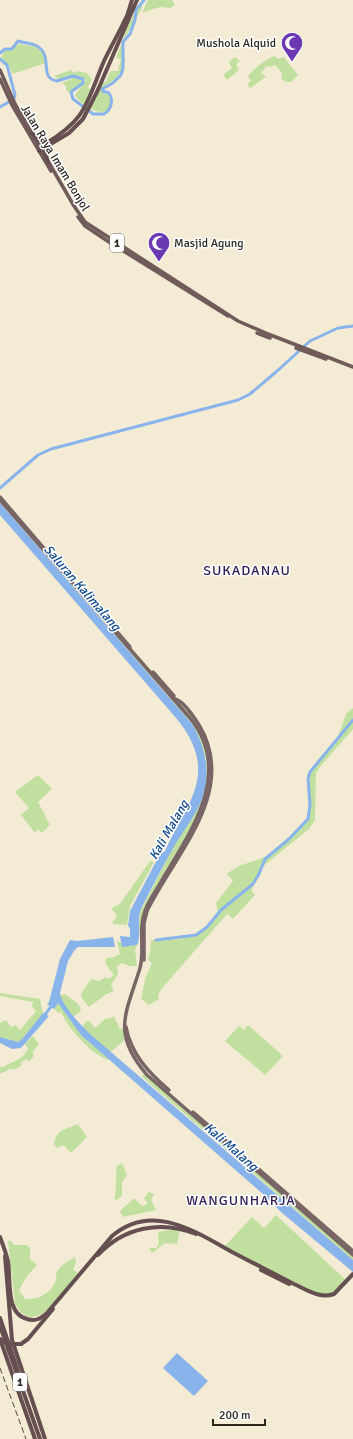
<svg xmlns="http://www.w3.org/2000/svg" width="353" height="1439" viewBox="0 0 353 1439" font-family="Signika,sans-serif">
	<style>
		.green { fill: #c1e0a0 }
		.water { fill: #88b3eb }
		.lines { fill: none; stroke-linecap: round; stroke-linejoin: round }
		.river { stroke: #88b3eb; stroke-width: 3 }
		.primary { stroke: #796565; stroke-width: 3.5 }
		.trunk { stroke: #705a5a; stroke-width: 3.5 }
		.motorway { stroke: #664f50; stroke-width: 4 }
		.rail { stroke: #4d483e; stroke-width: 1; stroke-dasharray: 6 3; stroke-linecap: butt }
		.motorway-bridge { stroke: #664f50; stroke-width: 4 }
		.labels { text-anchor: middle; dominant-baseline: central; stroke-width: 3; stroke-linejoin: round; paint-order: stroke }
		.shield { fill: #fff; stroke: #6a6762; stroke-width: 1 }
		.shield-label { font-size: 11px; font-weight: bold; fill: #2a261e }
		.poi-label { font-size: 12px; fill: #2a261e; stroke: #fff; text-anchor: end }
		.street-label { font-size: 12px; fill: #2a261e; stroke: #fff }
		.water-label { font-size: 13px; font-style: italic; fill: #0d4789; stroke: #fff }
		.quarter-label { font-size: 14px; letter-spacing: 1px; fill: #331d56; stroke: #fff }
	</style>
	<rect width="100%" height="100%" fill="#f4ebd5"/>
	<g class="green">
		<path d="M148,0H172L175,5L170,8L160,7L142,13Z"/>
		<path d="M142,2V8L123,41L125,59L123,69L116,79L103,87L104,93L110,95L112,98L111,108C101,119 81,105 75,95L86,80C78,73 69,77 60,80L54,76L71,70L74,73L77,71L87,73L92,80L88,87L93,93L88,97L91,101L97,99L96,89L100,82H106L110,71H118L121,59L116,58L129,23Z"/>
		<path d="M19,44C34,47 42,44 46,63L12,74L10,67L1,57L6,49L12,50Z"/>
		<path d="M275,56L278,59L284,57L298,75L291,82H286L281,79L282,73L275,65L271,67L267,66L261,73L266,77L250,88L247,84L251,81L248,76C254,69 266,58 275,56Z"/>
		<path d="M235,57L240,61L236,64L239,70L227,80L223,75L232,68L229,62Z"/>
		<path d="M73,78H80L83,82L70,93L66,90V86L62,83Z"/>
		<path d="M0,503L188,711L197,722L207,753H210L211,789L149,907L144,923L143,963L130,1001L140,967L141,931L137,932L140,912L173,847L199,805L206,759L198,735L174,703Z"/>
		<path d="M353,708V729L320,767L316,773L315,820L309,829L262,867L253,884L252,892L255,895L233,919L227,914L163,987L158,995L159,999L149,1005L141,999L145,979L152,963L148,960L150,952L151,940C181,940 198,940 218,914L216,903L233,881L227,874C240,863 252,863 267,856C280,850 300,830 308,819L309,773L338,737L346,714Z"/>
		<path d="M38,775L52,789L38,802L50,825L42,833L38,829L35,833L21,815L29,808L15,792Z"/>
		<path d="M150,861L154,862L130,906L127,925L112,924L117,915L112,910L113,907L120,904Z"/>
		<path d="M139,941L135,950L137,966H129L122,963L117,966L118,974L111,985L114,991L105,995L89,1007L82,998L81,994L91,979L99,981L106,977L108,979L114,975L105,963L106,958L114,957L120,954L117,942Z"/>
		<path d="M0,993L40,999L43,1013L23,1038L18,1042L0,1037V1023L6,1020L11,1027L15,1025L20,1030L36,1011L32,1006L33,1002L0,996Z"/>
		<path d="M65,994C71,1000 79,1001 81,1011L71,1019L56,996Z"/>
		<path d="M58,1002L81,1035L110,1060C94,1058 67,1027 61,1012L58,1013L54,1009Z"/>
		<path d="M114,1017L120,1029L124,1028L126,1039L108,1054L81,1028L88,1020L95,1028L105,1019Z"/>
		<path d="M248,1025L283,1056L265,1075C252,1063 238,1053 225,1041L239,1026L244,1030Z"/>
		<path d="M33,1036L39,1044L32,1053L34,1056L29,1062L26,1059L21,1063V1066L13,1070L12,1068L0,1074V1066L2,1068C11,1061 23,1061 28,1048L25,1044Z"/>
		<path d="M143,1075H147L353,1255V1260L141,1076Z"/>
		<path d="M78,1124L87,1137L71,1153L63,1145L57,1148L54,1145C55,1130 66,1129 78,1124Z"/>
		<path d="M122,1163L127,1175L122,1182V1196L115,1201C115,1188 117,1180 116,1167Z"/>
		<path d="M149,1192L154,1194L151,1200L156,1210L123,1217L120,1211L134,1198L142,1206L148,1204L144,1198Z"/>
		<path d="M276,1215L347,1281L337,1292L320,1295L224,1247L252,1217L264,1228Z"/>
		<path d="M169,1230H180L177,1244L165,1243L152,1253L149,1248H156L159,1244L158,1232Z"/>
		<path d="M8,1241H11L15,1245H27L30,1248V1259L37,1265L27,1276L19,1290L25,1299C38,1300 52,1293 56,1280C57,1277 55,1274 57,1271C62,1264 68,1261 75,1257L76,1263L73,1269L78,1273C64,1290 34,1342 15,1303Z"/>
	</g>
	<g class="water">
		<path d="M0,503L192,724C207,749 212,779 199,806C192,821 180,835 172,850C161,869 151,889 141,909C136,921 142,935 137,945L122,947L120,936L130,937V928L128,926L130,911L160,854L165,851C188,801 220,773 177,719L0,515Z"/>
		<path d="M113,937L115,947H78L74,951L68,961L60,993C62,1006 81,1025 90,1034L353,1260V1272L281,1212L263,1194L81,1035L58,1003L54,1009L47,1004L49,1002L60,959L70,940L77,941Z"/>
		<path d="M43,1013L49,1016L21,1048L12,1049L0,1043V1037L18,1042L23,1038Z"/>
		<path d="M177,1353L208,1381L194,1396L163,1368Z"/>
	</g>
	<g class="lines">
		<g class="river">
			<path d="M0,53L5,49H12L18,41C24,43 31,43 37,46C54,56 38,78 57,81L73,76L83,79V83L71,92L73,99L93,114H104C111,110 114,100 109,93L103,91L102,89L113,83L121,75L123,68V42L130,34L135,20L136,10L144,0"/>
			<path d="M0,59L7,65L15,95L14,99L0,107"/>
			<path d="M0,488L38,455L51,449L238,400L250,394L276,372L310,341L338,328L353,326"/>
			<path d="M156,940L196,935L207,927L221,910L253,884L259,874L265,859L289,839L308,819L310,805L308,779L310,772L353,720"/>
			<path d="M66,956L73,945"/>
			<path d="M44,1016L53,1004"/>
			<path d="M164,1102L171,1109"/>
			<path d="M206,1139L217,1148"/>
			<path d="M224,1154L239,1168"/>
			<path d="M342,1257L353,1267"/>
		</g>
		<g class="primary">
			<path d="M0,497L72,581"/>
			<path d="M0,500L190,718C236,775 187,836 158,887C153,895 148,902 145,911C138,929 145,949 140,968C126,1014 111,1033 147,1075L353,1255"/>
			<path d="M99,611L130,647"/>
			<path d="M153,672L174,696"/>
			<path d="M144,960V923L147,911C175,854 239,791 199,725C194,717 184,701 175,699"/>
			<path d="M126,1027C131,1054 149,1073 169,1090"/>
			<path d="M193,1112L353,1251"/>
		</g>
		<g class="trunk">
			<path d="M0,70L15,104L74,206L85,222L238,321L268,334L353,367"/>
			<path d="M0,79L12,105L51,171"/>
			<path d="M78,217L85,226L109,242L228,316"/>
			<path d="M257,333L270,338"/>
			<path d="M296,348L326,359"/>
		</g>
		<g class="motorway">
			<path d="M128,13L132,0"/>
			<path d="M32,133L40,142H48"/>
			<path d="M45,144C88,118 86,103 104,61C112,44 122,28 129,11"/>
			<path d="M39,151L69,133L83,119L97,92L137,0"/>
			<path d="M48,162L45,152L48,146"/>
			<path d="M0,1237C3,1245 6,1253 8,1261C11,1278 5,1314 27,1319C36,1322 41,1318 47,1313L112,1236C152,1202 194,1231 232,1252C253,1263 273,1273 294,1284C307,1290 320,1299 334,1294L353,1274"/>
			<path d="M98,1255C124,1227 161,1220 196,1234"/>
			<path d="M5,1256L12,1340L45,1439"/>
			<path d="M261,1270L289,1284"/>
			<path d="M0,1318L18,1371"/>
			<path d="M0,1339L35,1439"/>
			<path d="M21,1344L28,1339L53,1309"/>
		</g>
		<path class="rail" d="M0,1368L26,1439"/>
		<g class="motorway-bridge">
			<path d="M0,1326L40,1439"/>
			<path d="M0,1340L9,1344H21"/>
		</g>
	</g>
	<defs>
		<g id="mosque-pin" transform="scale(1.15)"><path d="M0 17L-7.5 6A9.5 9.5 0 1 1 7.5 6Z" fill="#6b3ab2" stroke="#fff"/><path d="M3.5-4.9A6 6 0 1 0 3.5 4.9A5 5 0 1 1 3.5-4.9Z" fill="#fff"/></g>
	</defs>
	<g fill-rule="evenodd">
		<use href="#mosque-pin" x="292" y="43"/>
		<use href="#mosque-pin" x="159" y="243"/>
	</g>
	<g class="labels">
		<g class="shield">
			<rect x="110" y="234" width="14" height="18" rx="3"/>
			<rect x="13" y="1373" width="14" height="18" rx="3"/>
		</g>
		<g class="shield-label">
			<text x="117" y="243">1</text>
			<text x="20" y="1382">1</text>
		</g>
		<g class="poi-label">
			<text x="276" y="43">Mushola Alquid</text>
			<text x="174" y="243" text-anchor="start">Masjid Agung</text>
		</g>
		<g class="street-label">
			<text transform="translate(55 158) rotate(59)">Jalan Raya Imam Bonjol</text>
		</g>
		<g class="water-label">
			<text transform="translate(82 588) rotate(49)">Saluran Kalimalang</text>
			<text transform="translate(169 830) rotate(-60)">Kali Malang</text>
			<text transform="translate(231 1147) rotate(41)">Kali Malang</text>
		</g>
		<g class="quarter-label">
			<text x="247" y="570">SUKADANAU</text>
			<text x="241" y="1200">WANGUNHARJA</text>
		</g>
	</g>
	<path d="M213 1419v6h52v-6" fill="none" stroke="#2a261e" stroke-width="2"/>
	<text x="219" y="1419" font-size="12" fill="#2a261e" stroke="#ffffff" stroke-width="3" paint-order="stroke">200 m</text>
</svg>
